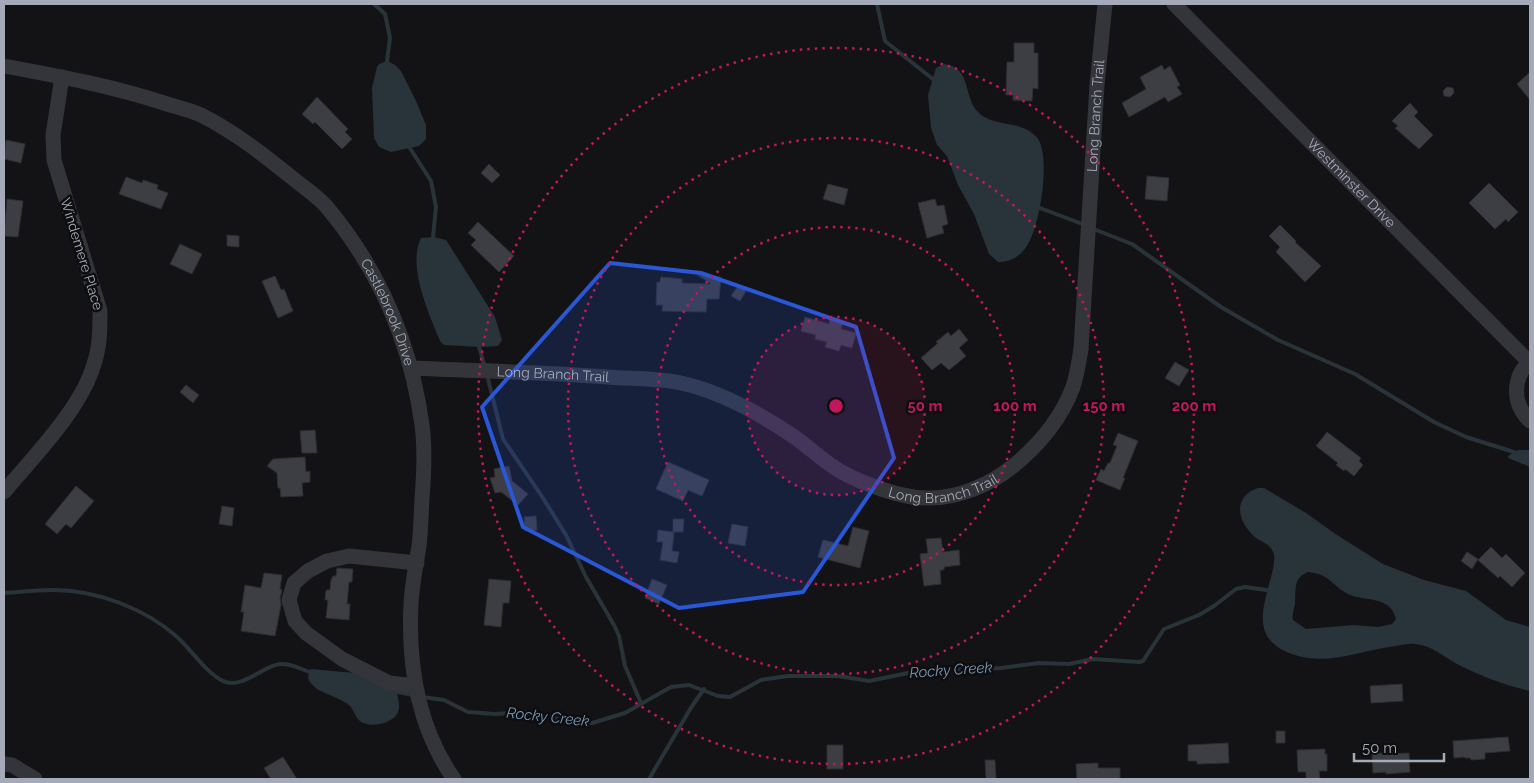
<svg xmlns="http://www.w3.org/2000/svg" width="1534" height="783" viewBox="0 0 1534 783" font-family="Raleway,sans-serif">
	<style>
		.water { fill: #28333a; fill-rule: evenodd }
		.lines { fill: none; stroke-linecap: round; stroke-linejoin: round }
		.stream { stroke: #28333a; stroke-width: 4 }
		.building { fill: #3d3e43; stroke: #2d2d32 }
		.minor { stroke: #34353b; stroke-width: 15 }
		.marked { fill: #2a57d5; fill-opacity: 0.2; stroke: #2a57d5; stroke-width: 4; stroke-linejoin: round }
		.ring { fill: none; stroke: #c2185b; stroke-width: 2.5; stroke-dasharray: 2.5 5 }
		.labels { text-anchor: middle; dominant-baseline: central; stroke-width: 5; stroke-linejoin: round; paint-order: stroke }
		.street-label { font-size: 14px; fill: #a4aab7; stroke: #0e0e10 }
		.water-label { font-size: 15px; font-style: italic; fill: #7799b6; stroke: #0e0e10 }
		.centre { fill: #c2185b; stroke: #0e0e10; stroke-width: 2.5 }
		.ring-label { font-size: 15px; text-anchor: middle; font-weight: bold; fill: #c2185b; stroke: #0e0e10; stroke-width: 5; stroke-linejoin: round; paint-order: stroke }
	</style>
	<rect width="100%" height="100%" fill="#131315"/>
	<g class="water">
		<path d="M387,61L395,65L401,71L416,101L426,125V139L419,146L391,152L379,147L374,138L372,88L377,67L379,64Z"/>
		<path d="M944,64C973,68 962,97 979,113C995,128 1023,119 1038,139C1051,158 1040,232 1024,250C1017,258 1009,262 998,262L989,254L974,214L958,185L947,156L937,145L931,128L928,95L936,68Z"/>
		<path d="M433,237L446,240L495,317L502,340L498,346L480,347L444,345L440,341C429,314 407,266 421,238Z"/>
		<path d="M1518,450H1530V467L1508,458V456Z"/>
		<path d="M1258,488H1264L1306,513L1337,535L1383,564L1424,580L1466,591L1506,620L1530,627V691C1505,685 1482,677 1459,665C1445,658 1432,645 1415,644C1409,643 1402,645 1396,646C1361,650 1327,667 1292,654C1282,651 1271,644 1266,634C1254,610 1280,567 1273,552C1270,544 1262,542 1256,538C1238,523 1231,497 1258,488ZM1308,572C1330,574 1331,585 1348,594C1365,602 1390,595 1396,619L1392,624L1378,627L1353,625L1306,629L1293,620C1292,613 1294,610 1295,604C1296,590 1293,578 1308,572Z"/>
		<path d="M311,669L355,673L396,688C397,695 401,706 398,712C394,723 370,729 360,721C354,716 354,707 346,703C333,694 314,693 308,678L309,672Z"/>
	</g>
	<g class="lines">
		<g class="stream">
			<path d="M374,4L385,14L390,38L387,61L388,65"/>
			<path d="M877,4L885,41L934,80"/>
			<path d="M408,145L431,181L436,207L433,237L435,240"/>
			<path d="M1040,208L1085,225"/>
			<path d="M1091,228L1132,244L1221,307L1278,340L1355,374L1434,422L1466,437L1514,452"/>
			<path d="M478,343L485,368"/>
			<path d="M487,375L503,439L543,498L566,535L586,577L614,625L619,636L625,666L641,703"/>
			<path d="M4,593C20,592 37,590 53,590C96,590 144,608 176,636C191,649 206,673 223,681C242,690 262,666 280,664C293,663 301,670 313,673"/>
			<path d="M393,691L413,695"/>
			<path d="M422,697L444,700L468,712L495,714L528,712L575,723H592L625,713L671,687L689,685L718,696L730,697L761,680L788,676H838L869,681L918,671L1001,668L1039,663L1069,664L1093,659L1139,662L1143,661L1164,629L1199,615L1214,606L1236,589L1245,587L1266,590"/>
			<path d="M649,779L692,706L704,689"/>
		</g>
	</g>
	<g class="building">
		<path d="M1014,43H1034V53H1038V89L1033,88L1032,101L1013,100V95H1006L1007,62H1014Z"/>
		<path d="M1162,65L1164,70L1170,66L1180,85L1177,87L1182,94L1168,102L1165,97L1129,117L1122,103L1146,89L1140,77Z"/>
		<path d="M1530,72V100L1517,84Z"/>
		<path d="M1447,87L1453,88L1454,93L1450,97L1444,96L1443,91Z"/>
		<path d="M317,97L348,129L345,132L352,139L342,149L315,122L313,124L302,114Z"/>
		<path d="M1410,103L1418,112L1414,116L1433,135L1419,149L1395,128L1398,126L1392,121Z"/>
		<path d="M6,140L25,144L21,163L4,159Z"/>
		<path d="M489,164L500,175L492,183L481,173Z"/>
		<path d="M1147,176L1169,178L1167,201L1145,199Z"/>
		<path d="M126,177L142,183L143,180L158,185L157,189L168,193L161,209L119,194Z"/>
		<path d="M1489,183L1518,212L1508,222L1506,219L1495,229L1469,203Z"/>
		<path d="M828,184L848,189L844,205L823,199Z"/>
		<path d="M7,199L23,201L18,237L4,236Z"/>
		<path d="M935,199L937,206L944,205L948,224L942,226L944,233L927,238L918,203Z"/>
		<path d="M478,222L514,256L499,272L471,245L476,240L468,233Z"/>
		<path d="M1280,225L1296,241L1295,242L1321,266L1305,282L1276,252L1280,247L1269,236Z"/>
		<path d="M227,235L239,236V247L227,246Z"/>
		<path d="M180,244L202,254L192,274L170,264Z"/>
		<path d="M697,275L721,277L719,299H707L706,312L662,311L663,305H656L657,282H660L661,277L682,279V283L710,284V283Z"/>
		<path d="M275,276L281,290L284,289L293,311L278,318L262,281Z"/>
		<path d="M738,286L746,291L740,301L731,296Z"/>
		<path d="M805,317L829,324L830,318L843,322L841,329L856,333L852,348L841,345L839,351L825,347L827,342L815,339L816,335L801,331Z"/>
		<path d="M959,329L968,340L959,348L966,356L949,370L941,363L932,370L921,358L938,343L936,342L948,332L951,336Z"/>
		<path d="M1175,362L1189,370L1179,386L1165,378Z"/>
		<path d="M186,385L199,395L193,403L180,392Z"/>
		<path d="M315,430L317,453H302L300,431Z"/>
		<path d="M1327,432L1361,458L1359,461L1363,465L1354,476L1345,469L1344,471L1336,465L1338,463L1316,446Z"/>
		<path d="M1118,433L1138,441L1123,478H1125L1120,490L1096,480L1101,469L1104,471L1108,463H1110L1117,446L1113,445Z"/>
		<path d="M305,457L306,472L310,471V482L302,483L303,496L281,497L280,488H278L277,473L267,466L273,459Z"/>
		<path d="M668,462L709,480L702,496L688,490L683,501L656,489Z"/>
		<path d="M509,466L512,481L528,494L518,505L501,492L495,493L490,478L495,477L494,469Z"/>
		<path d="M76,486L94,501L71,528L66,524L57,534L45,524Z"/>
		<path d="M222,506L234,508L232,526L219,524Z"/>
		<path d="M536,516L537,530L525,531L524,517Z"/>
		<path d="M673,519H684L683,532H674L672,551L679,552L677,563L660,560L663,542H657L658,530L673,532Z"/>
		<path d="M732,524L748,527L745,546L728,543Z"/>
		<path d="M853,527L869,531L860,568L818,557L823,540L848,546Z"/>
		<path d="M941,538L943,552L959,550L960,565L944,567V570H940L941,584L924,586L920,554L928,553L926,539Z"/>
		<path d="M1491,547L1502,558L1506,554L1525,573L1512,587L1500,576L1498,578L1478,560Z"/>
		<path d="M1467,552L1478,559L1472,569L1461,561Z"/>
		<path d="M337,568L353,569L352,582H349L347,604H350L349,620L326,618L328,600H325L326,590H330L331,580L333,576H336Z"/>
		<path d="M264,573L282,575L280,589L282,590L280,598L281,605L275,636L241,631L244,612H241L245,585L261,588Z"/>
		<path d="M489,579L511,581L509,603H503L501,627L484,625Z"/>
		<path d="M652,579L667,585L659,604L645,598Z"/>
		<path d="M1402,684L1403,701L1371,703L1370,686Z"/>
		<rect x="1276" y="731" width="9" height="12"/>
		<path d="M1508,737L1510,751L1485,753V759L1471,760L1470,758H1465L1464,757L1454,758L1453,741Z"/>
		<path d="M1228,743L1229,763L1197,764V761H1188V745Z"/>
		<rect x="827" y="745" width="16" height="24"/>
		<path d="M1325,749V755L1327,754V771H1319L1320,779H1306V772H1298L1297,750Z"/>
		<path d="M1384,753V754L1409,753L1410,772L1386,774V772L1373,773L1372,754Z"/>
		<path d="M283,757L297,779H271L264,768Z"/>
		<path d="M985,760H995L996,779H986Z"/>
		<path d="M1098,763V768H1120V779H1077L1076,764Z"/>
	</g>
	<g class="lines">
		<g class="minor">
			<path id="s1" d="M1174,4L1529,362"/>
			<path id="s2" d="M4,66C58,76 112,86 164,103C176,107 190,110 201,115C237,133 269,159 300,184C309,191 319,198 326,206C379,269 411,344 422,425C425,448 424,474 422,498C421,514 421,530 419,546C416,565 412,585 411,604C408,665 418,728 454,779"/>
			<path d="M1530,361C1512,378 1512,404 1530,421"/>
			<path id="s3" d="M412,368C477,371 542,372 607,377C631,379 657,378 681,383C722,392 759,413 793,436C809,447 824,462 840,471C863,484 903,499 929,498C959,498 989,485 1012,467C1038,446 1061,419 1073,387C1077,375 1079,361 1081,349L1097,85L1105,4"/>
			<path d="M4,492C34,456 81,409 94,364C100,347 100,329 100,311L54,160L53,135L62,77"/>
			<path d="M415,683L406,685L389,683L342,659L306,633L295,621L289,600L294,583L308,571L327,561L349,556L417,563"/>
			<path d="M4,764L12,765L35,779"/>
		</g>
	</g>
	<path class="marked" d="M610,263L701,273L856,327L894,458L803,592L679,608L523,527L482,407Z"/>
	<circle cx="836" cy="406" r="89" fill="#c2185b" fill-opacity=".12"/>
	<g class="ring">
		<circle cx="836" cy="406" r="89"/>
		<circle cx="836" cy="406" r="179"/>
		<circle cx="836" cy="406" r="268"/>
		<circle cx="836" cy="406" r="358"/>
	</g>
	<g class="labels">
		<g class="street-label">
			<text stroke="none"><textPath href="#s3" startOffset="1011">Long Branch Trail</textPath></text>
			<text stroke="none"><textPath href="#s1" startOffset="252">Westminster Drive</textPath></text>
			<text transform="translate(82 254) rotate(73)">Windemere Place</text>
			<text stroke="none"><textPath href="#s2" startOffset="482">Castlebrook Drive</textPath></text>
			<text stroke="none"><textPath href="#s3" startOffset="141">Long Branch Trail</textPath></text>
			<text stroke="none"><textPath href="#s3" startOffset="562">Long Branch Trail</textPath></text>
		</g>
		<g class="water-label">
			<text transform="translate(951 670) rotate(-4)">Rocky Creek</text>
			<text transform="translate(548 717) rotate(6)">Rocky Creek</text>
		</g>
	</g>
	<circle cx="836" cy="406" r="8" class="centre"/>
	<g class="ring-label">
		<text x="925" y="411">50 m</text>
		<text x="1015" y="411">100 m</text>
		<text x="1104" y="411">150 m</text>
		<text x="1194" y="411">200 m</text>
	</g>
	<rect width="1534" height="783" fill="none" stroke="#a4aab7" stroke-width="10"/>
	<path d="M1354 753v8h90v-8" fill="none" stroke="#a4aab7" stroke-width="2.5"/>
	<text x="1362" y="753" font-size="15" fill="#a4aab7" stroke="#0e0e10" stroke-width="4" paint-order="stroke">50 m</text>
</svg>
